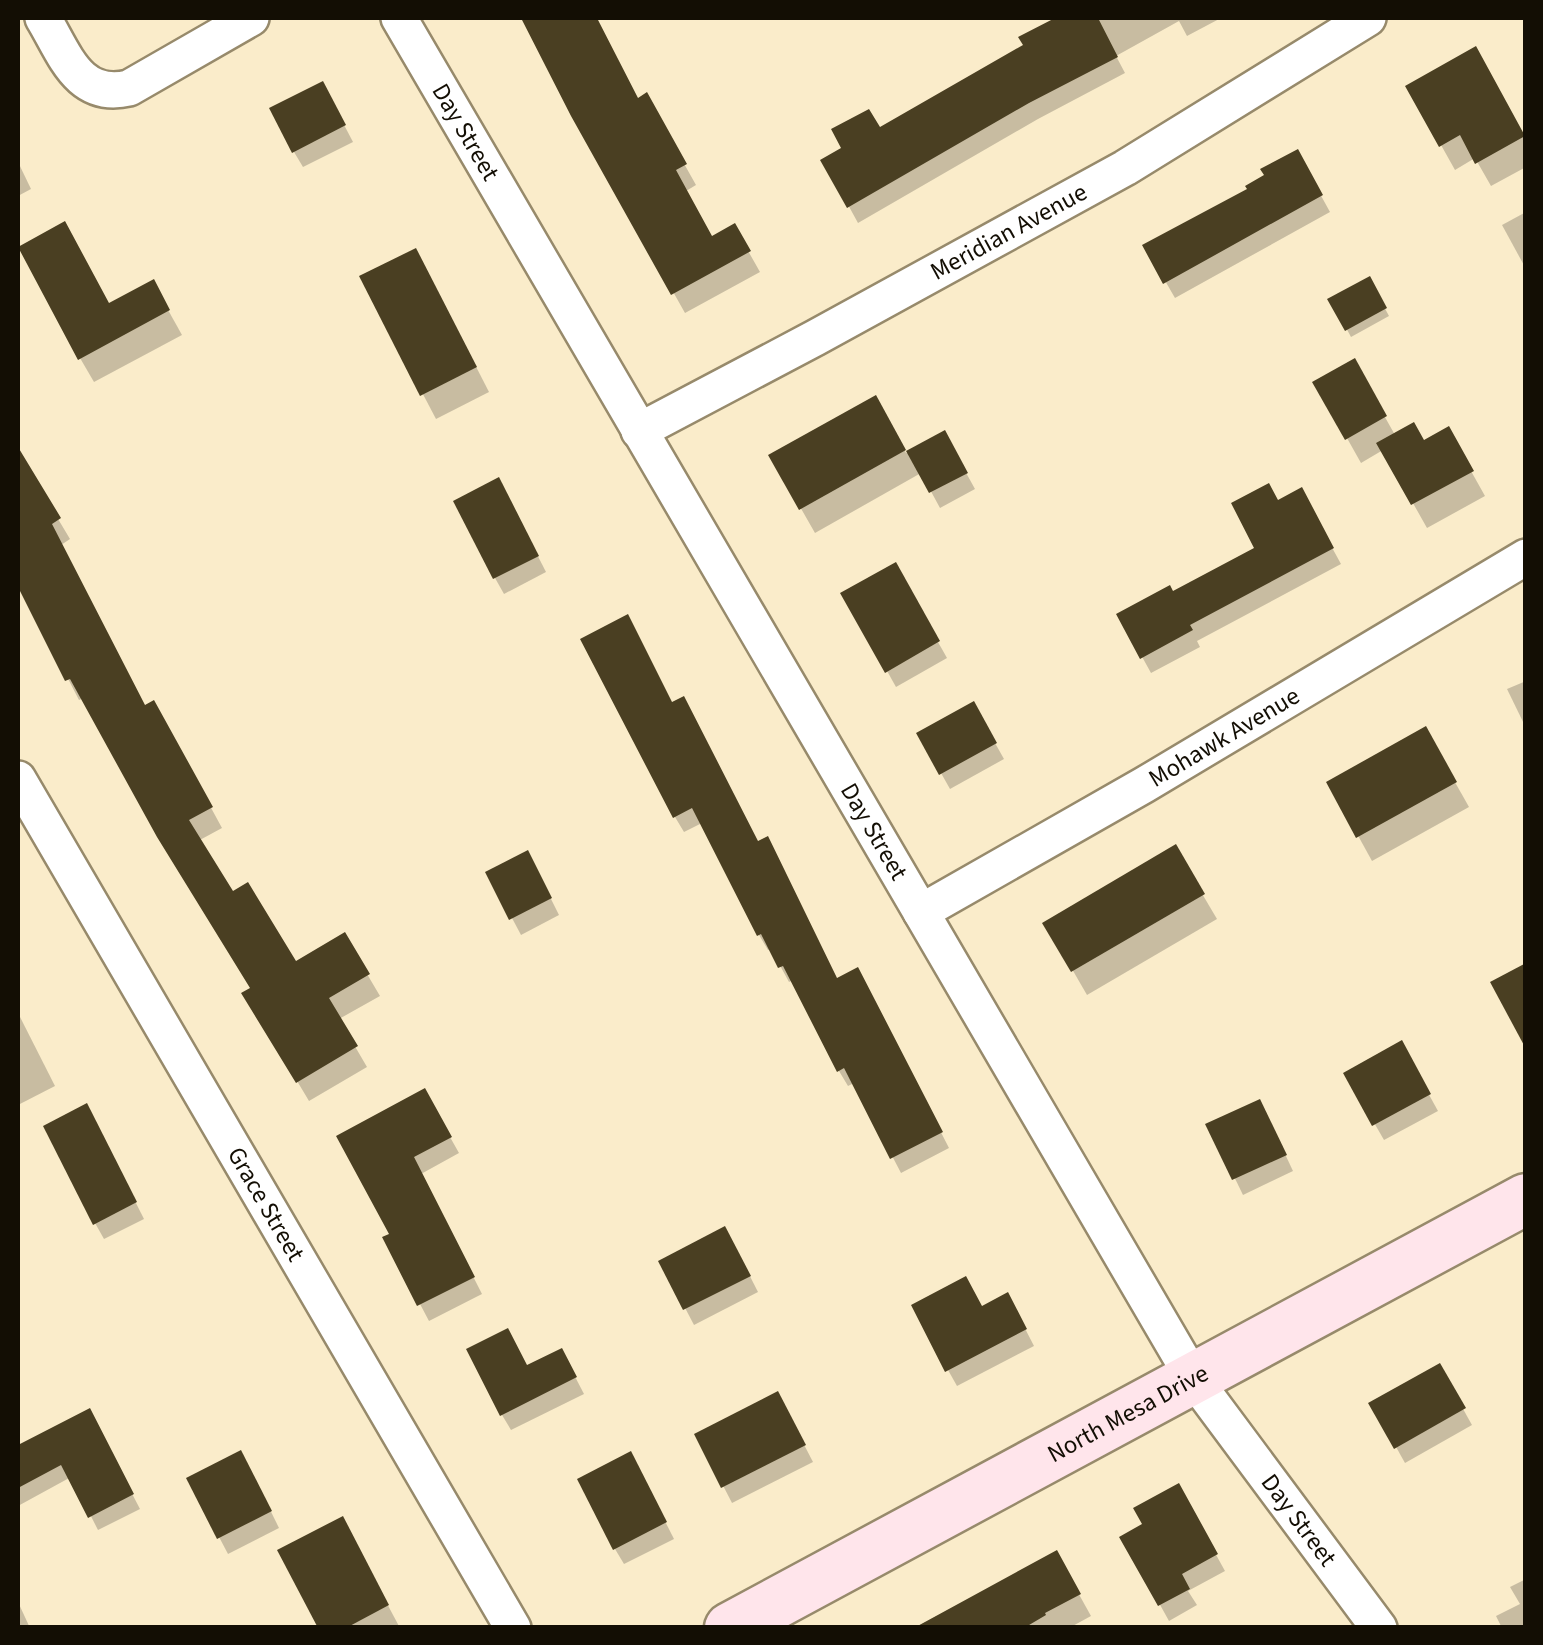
<svg xmlns="http://www.w3.org/2000/svg" width="1543" height="1645" viewBox="0 0 1543 1645" font-family="'Source Sans 3',sans-serif">
	<style>
		.shadow { fill: #0003 }
		.building { fill: #4a3f22 }
		.lines { fill: none; stroke-linecap: round; stroke-linejoin: round }
		.street-casing { stroke: #978a6b; stroke-width: 40 }
		.secondary-casing { stroke: #978a6b; stroke-width: 55 }
		.street { stroke: #fff; stroke-width: 35 }
		.secondary { stroke: #ffe5eb; stroke-width: 50 }
		.labels { text-anchor: middle; dominant-baseline: central; stroke-width: 10; stroke-linejoin: round; paint-order: stroke }
		.street-label { font-size: 25px; fill: #130e04; stroke: #faecca }
	</style>
	<rect width="100%" height="100%" fill="#faecca"/>
	<g class="shadow">
		<path d="M524,18H596L638,100L646,96L696,185L686,191L712,239L734,226L760,272L685,313L573,114Z"/>
		<path d="M1060,18H1221L1187,36L1179,21L1116,56L1125,73L1038,119L858,223L824,161L1026,46L1022,38Z"/>
		<path d="M1475,50L1526,140V167L1491,186L1475,158L1455,170L1408,86Z"/>
		<path d="M331,100L353,142L303,167L294,152Z"/>
		<path d="M1297,152L1330,212L1175,298L1145,246L1250,190Z"/>
		<path d="M18,162L31,189L18,196Z"/>
		<path d="M1526,212V269L1502,225Z"/>
		<path d="M429,275L489,392L436,419L362,278Z"/>
		<path d="M1369,279L1389,316L1351,337L1331,300Z"/>
		<path d="M153,283L182,335L94,382L80,358L109,306Z"/>
		<path d="M1354,362L1395,435L1424,443L1448,430L1485,496L1427,528L1383,450L1361,463L1316,383Z"/>
		<path d="M875,398L906,453L944,433L975,489L940,508L921,473L815,533L771,456Z"/>
		<path d="M18,452L70,539L61,545L145,708L154,703L222,828L198,841L232,895L295,964L344,935L380,996L339,1019L367,1067L309,1101L245,994L253,989L84,698L79,700L18,582Z"/>
		<path d="M1301,491L1341,564L1197,641L1200,647L1151,673L1119,615L1172,595L1258,549L1278,503Z"/>
		<path d="M507,496L546,572L504,594L495,578Z"/>
		<path d="M895,566L947,658L896,687L844,594Z"/>
		<path d="M1526,681V728L1507,689Z"/>
		<path d="M973,704L1004,759L950,789L919,734Z"/>
		<path d="M672,705L837,981L866,986L949,1148L901,1173L854,1083L848,1086L839,1071L793,980L789,982L771,949L768,950L759,935L702,823L684,832L675,817Z"/>
		<path d="M1425,729L1469,807L1372,861L1329,783Z"/>
		<path d="M1175,848L1217,919L1087,995L1046,924Z"/>
		<path d="M536,869L559,915L521,935L488,873Z"/>
		<path d="M18,1013L55,1086L18,1105Z"/>
		<path d="M1401,1044L1438,1111L1384,1140L1346,1074Z"/>
		<path d="M424,1091L459,1153L421,1174L482,1294L429,1321L385,1238L392,1235Z"/>
		<path d="M1268,1118L1293,1171L1243,1195L1209,1125Z"/>
		<path d="M95,1122L144,1219L104,1239L95,1223Z"/>
		<path d="M734,1245L758,1292L694,1325L661,1262Z"/>
		<path d="M982,1309L1016,1311L1034,1346L957,1386L948,1370Z"/>
		<path d="M1439,1366L1472,1425L1405,1463L1372,1404Z"/>
		<path d="M570,1367L584,1394L511,1430L502,1415L527,1368Z"/>
		<path d="M786,1410L813,1462L732,1503L697,1435Z"/>
		<path d="M89,1411L140,1509L98,1530L71,1477L18,1506V1449Z"/>
		<path d="M250,1469L279,1528L228,1554L189,1480Z"/>
		<path d="M639,1470L674,1539L624,1564L615,1549Z"/>
		<path d="M1178,1486L1225,1571L1188,1591L1197,1605L1169,1621L1123,1538L1145,1525Z"/>
		<path d="M353,1540L400,1628H321Z"/>
		<path d="M1056,1553L1091,1616L1069,1628H914Z"/>
		<path d="M1526,1579V1628H1502L1496,1616L1520,1604L1510,1587Z"/>
		<path d="M18,1602L30,1628H18Z"/>
	</g>
	<g class="building">
		<path d="M521,18H597L638,98L647,92L687,164L676,170L712,236L735,223L751,251L671,295L571,116Z"/>
		<path d="M1055,18H1098L1118,57L1029,103L847,208L820,160L841,148L831,129L869,109L880,127L1023,45L1018,37Z"/>
		<path d="M1476,46L1525,136L1475,164L1460,135L1439,147L1405,86Z"/>
		<path d="M323,81L346,125L292,153L269,108Z"/>
		<path d="M1298,149L1323,195L1163,284L1142,245L1247,189L1245,186L1264,175L1260,169Z"/>
		<path d="M65,221L109,303L154,279L170,310L78,360L18,247Z"/>
		<path d="M416,248L477,367L420,396L359,276Z"/>
		<path d="M1370,276L1387,308L1345,331L1327,299Z"/>
		<path d="M1355,358L1387,416L1345,440L1312,382Z"/>
		<path d="M876,395L906,450L799,510L768,455Z"/>
		<path d="M1414,422L1424,440L1449,426L1474,471L1411,505L1376,443Z"/>
		<path d="M945,430L968,473L929,493L906,451Z"/>
		<path d="M18,447L61,518L52,524L145,705L154,700L213,807L189,820L233,891L248,882L296,961L345,932L370,974L329,998L358,1046L296,1083L241,993L250,988L157,837L70,679L65,681L18,587Z"/>
		<path d="M499,477L539,556L493,579L453,501Z"/>
		<path d="M1269,483L1278,500L1302,487L1334,548L1190,625L1193,630L1140,659L1116,614L1170,585L1173,591L1254,548L1231,503Z"/>
		<path d="M896,562L940,641L885,673L840,593Z"/>
		<path d="M628,614L672,702L684,696L758,841L768,836L837,978L858,967L943,1132L890,1159L844,1068L837,1072L783,966L778,968L761,934L757,936L692,808L673,818L580,639Z"/>
		<path d="M974,701L997,743L939,775L916,733Z"/>
		<path d="M1426,726L1457,782L1356,838L1326,782Z"/>
		<path d="M1176,844L1205,894L1071,972L1042,923Z"/>
		<path d="M528,850L552,898L509,920L485,872Z"/>
		<path d="M1526,963V1049L1490,982Z"/>
		<path d="M1402,1040L1431,1094L1372,1126L1343,1073Z"/>
		<path d="M425,1088L452,1137L414,1157L475,1277L417,1306L382,1237L389,1234L336,1136Z"/>
		<path d="M1260,1099L1287,1155L1232,1180L1205,1124Z"/>
		<path d="M87,1103L137,1202L93,1225L43,1126Z"/>
		<path d="M725,1226L751,1276L683,1310L658,1261Z"/>
		<path d="M966,1276L982,1306L1008,1292L1027,1329L945,1372L911,1305Z"/>
		<path d="M508,1328L527,1365L562,1348L577,1377L500,1416L466,1349Z"/>
		<path d="M1440,1363L1466,1408L1394,1449L1368,1403Z"/>
		<path d="M778,1391L806,1445L721,1488L694,1434Z"/>
		<path d="M90,1408L134,1494L88,1518L61,1465L18,1488V1445Z"/>
		<path d="M241,1450L272,1511L217,1539L186,1478Z"/>
		<path d="M631,1451L667,1522L613,1550L577,1479Z"/>
		<path d="M1179,1483L1218,1554L1182,1574L1190,1589L1158,1606L1119,1537L1142,1524L1133,1508Z"/>
		<path d="M343,1516L389,1605L346,1628H318L277,1550Z"/>
		<path d="M1057,1550L1081,1594L1045,1613L1046,1615L1024,1628H914Z"/>
	</g>
	<g class="lines">
		<g class="street-casing">
			<g id="street">
				<path d="M43,18C65,54 78,100 129,88L251,18"/>
				<path id="s1" d="M399,18L1193,1378L1379,1628"/>
				<path id="s2" d="M639,431L815,338L1125,168L1368,18"/>
				<path id="s3" d="M18,779L513,1628"/>
				<path id="s4" d="M921,912L1144,785L1526,557"/>
			</g>
		</g>
		<g class="secondary-casing">
			<g id="secondary">
				<path id="s5" d="M730,1628L1526,1199"/>
			</g>
		</g>
		<use href="#street" class="street"/>
		<use href="#secondary" class="secondary"/>
	</g>
	<g class="labels">
		<g class="street-label">
			<text stroke="none"><textPath href="#s1" startOffset="132">Day Street</textPath></text>
			<text stroke="none"><textPath href="#s2" startOffset="420">Meridian Avenue</textPath></text>
			<text stroke="none"><textPath href="#s4" startOffset="350">Mohawk Avenue</textPath></text>
			<text stroke="none"><textPath href="#s1" startOffset="942">Day Street</textPath></text>
			<text stroke="none"><textPath href="#s3" startOffset="492">Grace Street</textPath></text>
			<text stroke="none"><textPath href="#s5" startOffset="452">North Mesa Drive</textPath></text>
			<text stroke="none"><textPath href="#s1" startOffset="1752">Day Street</textPath></text>
		</g>
	</g>
	<rect width="1543" height="1645" fill="none" stroke="#130e04" stroke-width="40"/>
</svg>
